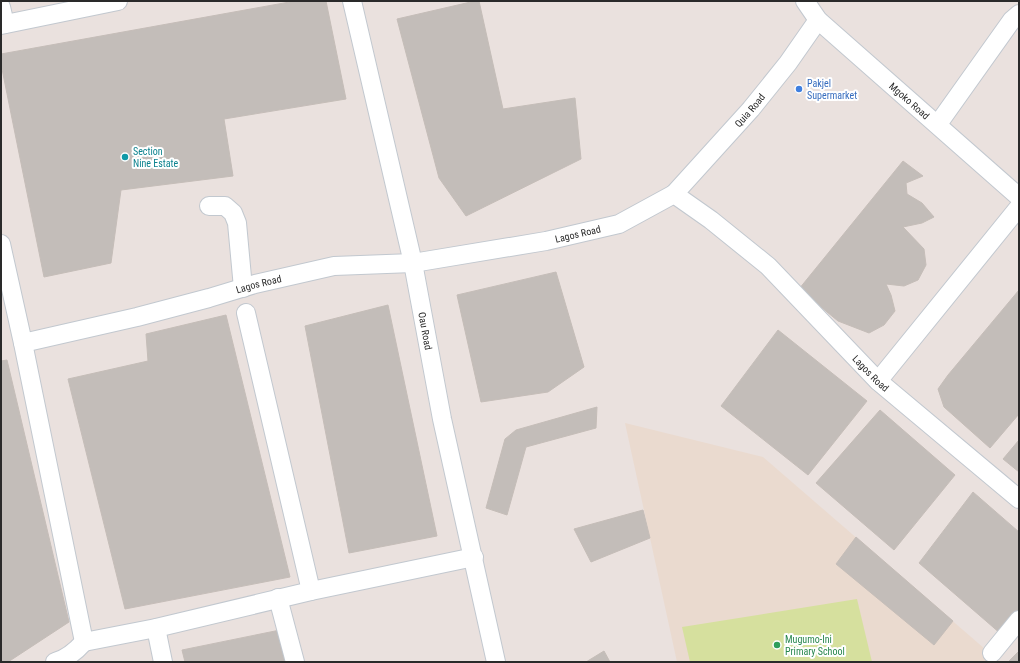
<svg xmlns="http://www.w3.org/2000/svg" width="1020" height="663" viewBox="0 0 1020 663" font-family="'Roboto Condensed',sans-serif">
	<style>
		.education { fill: #eadacf }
		.pitch { fill: #d6e09e }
		.building { fill: #c3bdb9; stroke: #c5bdb8 }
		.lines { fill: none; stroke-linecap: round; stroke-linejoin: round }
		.minor-casing { stroke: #c2c8cf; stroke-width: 20 }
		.minor { stroke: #fff; stroke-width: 18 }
		.shop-dot { fill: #3f7fe0; stroke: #fff; stroke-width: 1.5 }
		.culture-dot { fill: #0f9aa8; stroke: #fff; stroke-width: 1.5 }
		.leisure-dot { fill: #2e9e5b; stroke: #fff; stroke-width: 1.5 }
		.labels { text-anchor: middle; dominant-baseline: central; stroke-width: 4; stroke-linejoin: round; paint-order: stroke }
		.shop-label { font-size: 10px; fill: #366cbe; stroke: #fff; text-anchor: start }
		.street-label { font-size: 10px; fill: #2a2a2a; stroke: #fff }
		.culture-label { font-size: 10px; fill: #0d838f; stroke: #fff; text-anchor: start }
		.leisure-label { font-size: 10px; fill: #27864d; stroke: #fff; text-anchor: start }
	</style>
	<rect width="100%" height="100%" fill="#eae1de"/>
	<path class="education" d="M625,423L763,457L1000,662H677Z"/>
	<path class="pitch" d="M857,599L872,662H690L682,627Z"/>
	<g class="building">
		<path d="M295,1H326L346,99L224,119L233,176L121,190L111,263L44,277L1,64V54Z"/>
		<path d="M475,1H479L503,109L575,98L581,159L466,216L439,178L397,19Z"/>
		<path d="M903,161L923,176L906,183L907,194L922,203L934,217L922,223L903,227L924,249L926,265L918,280L904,286L886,284L891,295L895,311L884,325L869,333L838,321L799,289Z"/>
		<path d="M556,272L584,367L548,392L481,402L457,295Z"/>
		<path d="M1019,290V414L990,448L944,407L938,389L948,375Z"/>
		<path d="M388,305L437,536L349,553L305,326Z"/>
		<path d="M226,315L290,577L125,609L68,379L148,361L146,334Z"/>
		<path d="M778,330L867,401L808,475L721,406Z"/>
		<path d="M7,360L69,622L8,662H1V361Z"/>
		<path d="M597,407L596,428L526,447L507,515L486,508L505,439L516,430Z"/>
		<path d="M880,410L955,475L894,550L816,483Z"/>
		<path d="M1019,440V472L1003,459Z"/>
		<path d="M973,492L1019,532V611L1001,634L919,563Z"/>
		<path d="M643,510L650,538L591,562L574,529Z"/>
		<path d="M856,537L953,621L934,645L836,564Z"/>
		<path d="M280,630L287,662H185L182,650Z"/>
		<path d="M604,651L610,662H586Z"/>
		<path d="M1019,651V662H1008Z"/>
	</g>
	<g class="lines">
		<g class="minor-casing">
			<g id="minor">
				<path id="s1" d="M352,1L413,263L442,419L496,662"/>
				<path id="s2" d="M805,1L818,20L1019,197"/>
				<path d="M1,7L5,24"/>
				<path d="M1,25L118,1"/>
				<path d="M938,124L1012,20L1019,14"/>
				<path id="s3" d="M674,194L751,109L788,63L818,20"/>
				<path d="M209,206H225L233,213L237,223L243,288"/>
				<path d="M1,244L23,343L84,642L156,628L311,591L474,557"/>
				<path d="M246,313L311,591"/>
				<path id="s4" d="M23,343L137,317L209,298L255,284L334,266L413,263L546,241L619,224L674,194L711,220L768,266L878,381L1019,499"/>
				<path d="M878,381L1019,207"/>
				<path d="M278,598L295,662"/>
				<path d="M156,628L163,662"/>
				<path d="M992,653L1019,620"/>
				<path d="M55,662C67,659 76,651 84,642"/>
			</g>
		</g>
		<use href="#minor" class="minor"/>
	</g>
	<circle class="shop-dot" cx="799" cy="89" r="4"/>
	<circle class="culture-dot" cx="125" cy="157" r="4"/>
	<circle class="leisure-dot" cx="777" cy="645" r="4"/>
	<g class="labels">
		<g class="shop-label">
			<text x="807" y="83">Pakjel<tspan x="807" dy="12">Supermarket</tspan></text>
		</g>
		<g class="street-label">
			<text stroke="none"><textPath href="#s2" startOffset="145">Mgoko Road</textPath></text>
			<text stroke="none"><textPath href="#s3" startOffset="113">Quia Road</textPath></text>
			<text stroke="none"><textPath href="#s4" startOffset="567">Lagos Road</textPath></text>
			<text stroke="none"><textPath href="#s4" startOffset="243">Lagos Road</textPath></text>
			<text stroke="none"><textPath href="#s1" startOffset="338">Oau Road</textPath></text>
			<text stroke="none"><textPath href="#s4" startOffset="939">Lagos Road</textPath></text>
		</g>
		<g class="culture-label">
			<text x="133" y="151">Section<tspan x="133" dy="12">Nine Estate</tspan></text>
		</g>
		<g class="leisure-label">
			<text x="785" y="639">Mugumo-Ini<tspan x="785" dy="12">Primary School</tspan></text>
		</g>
	</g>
	<rect width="1020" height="663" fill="none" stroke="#2a2a2a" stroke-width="4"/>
</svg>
